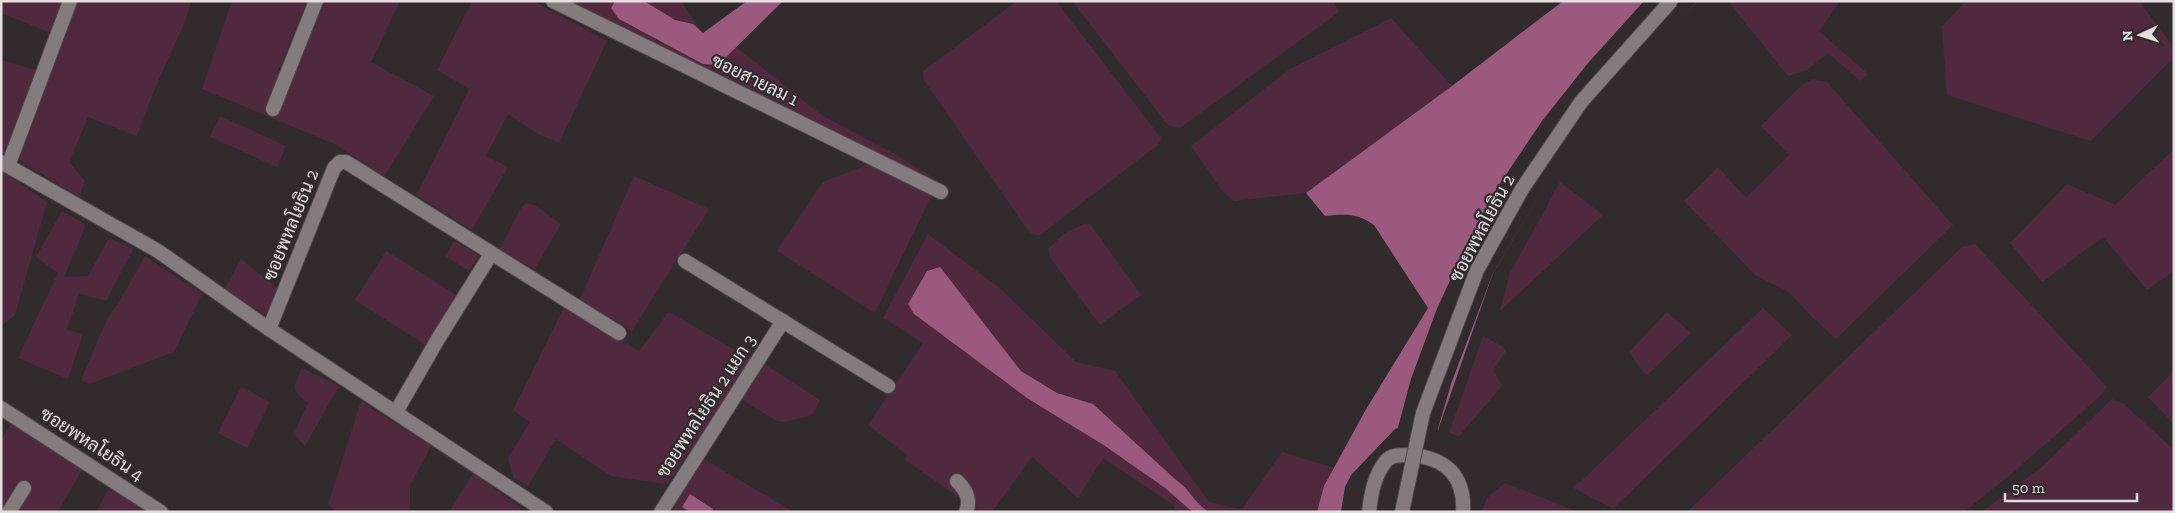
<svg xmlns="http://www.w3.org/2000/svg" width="2175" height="513" viewBox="0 0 2175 513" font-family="'Zilla Slab',Sarabun,serif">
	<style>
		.green { fill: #50293e }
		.water { fill: #9b5a7d }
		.pier { fill: #322b2e }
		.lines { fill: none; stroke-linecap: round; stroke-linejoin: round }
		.minor-casing { stroke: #4e484b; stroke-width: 16 }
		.tertiary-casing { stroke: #4e484b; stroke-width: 16 }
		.minor { stroke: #847b7f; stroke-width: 14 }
		.tertiary { stroke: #847b7f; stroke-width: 14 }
		.tertiary-bridge-casing { stroke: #4e484b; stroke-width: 16; stroke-linecap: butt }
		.tertiary-bridge { stroke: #847b7f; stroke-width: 14 }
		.labels { text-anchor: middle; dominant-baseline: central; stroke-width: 4.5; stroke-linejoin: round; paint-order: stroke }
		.street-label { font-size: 18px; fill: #e3dee0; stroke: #322b2e }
	</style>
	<rect width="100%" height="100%" fill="#322b2e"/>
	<g class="green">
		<path d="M1,1H63L49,32L1,13Z"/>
		<path d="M77,1H191L185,21L153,93L137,136L88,117L69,162L85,181L79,197L19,160Z"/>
		<path d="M232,1H307L277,74L293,73L321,1H400L371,62L434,96L384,177L335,144L202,89Z"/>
		<path d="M472,1H533L607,41L559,143L538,134L508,114L486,156L508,167L472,230L416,195L469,89L437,70Z"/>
		<path d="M568,1H681L703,34L736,47L823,116L898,156L949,188Z"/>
		<path d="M1017,1H1056L1161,138L1159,144L1039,236L1029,232L924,80L923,71Z"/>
		<path d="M1072,1H1333L1339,12L1180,128L1168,125Z"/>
		<path d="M1728,1H1840L1819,31L1868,74L1860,81L1828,53L1807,70L1788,76Z"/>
		<path d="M1966,1H2139L2174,48V57L2091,141L1947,95L1942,26Z"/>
		<path d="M1391,18L1452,86L1306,193L1234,201L1223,192L1191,146L1290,69Z"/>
		<path d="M1,60L39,71L7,153L3,155L1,154Z"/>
		<path d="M1813,79L1827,82L1953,225L1836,339L1811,316L1790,293L1755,275L1684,201L1718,167L1746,198L1789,155L1761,126L1803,84Z"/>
		<path d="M220,116L286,146L277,167L210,137Z"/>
		<path d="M2174,149V271L2147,290L2103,237L2042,282L2010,243L2067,184L2115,205Z"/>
		<path d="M869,164L932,194L875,313L777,251L823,182Z"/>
		<path d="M1,171L47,202L15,315L1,326Z"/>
		<path d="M634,176L709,209L632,331L580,299Z"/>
		<path d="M1560,182L1603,215L1500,311L1510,273Z"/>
		<path d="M526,203L535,205L561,224L535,269L499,250L521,208Z"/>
		<path d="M62,211L86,225L64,277L88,276L109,238L133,249L106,301L79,294L67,330L83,334L68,379L18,358L58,273L36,257Z"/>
		<path d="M1084,224H1090L1141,295L1100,325L1049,256L1048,249L1066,232Z"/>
		<path d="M928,234L1003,291L1076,362L1115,371L1209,502L1242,509L1282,452L1334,468L1324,486L1317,512H1209C1193,502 1191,490 1175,479L1093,404L1057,393L1021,371L939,267L927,271L908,304L914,314L1027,398L1105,446L1165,488L1194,512H1172L1175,506L1103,458L1078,498L1032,457L992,512H980L905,460L907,455L868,425L923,343L883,318Z"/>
		<path d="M454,241L479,255L469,271L445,256Z"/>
		<path d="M1975,244L2107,387L2098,398L2010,475L1964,512H1687L1962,247Z"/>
		<path d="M386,251L458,296L427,346L355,300Z"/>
		<path d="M145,256L202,294L174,352L89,384L81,380L108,317L118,304Z"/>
		<path d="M241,259L277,288L266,315L224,290Z"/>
		<path d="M564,307L639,351L669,312L752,360L667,484L611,476L556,439L528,486L514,478L508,458L530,422L513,410Z"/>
		<path d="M1763,308L1792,335L1613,509L1572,487L1579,483Z"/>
		<path d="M1667,312L1691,333L1646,376L1629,352Z"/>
		<path d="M1483,336L1502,346L1506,351L1493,370L1502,386L1459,436L1449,433Z"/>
		<path d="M761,362L820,400L812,415L786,422L777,421L739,398Z"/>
		<path d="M302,368L339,386L305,446L294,434L308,403C290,390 294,387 302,368Z"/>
		<path d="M2174,371V424L2148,397Z"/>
		<path d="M241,387L270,402L247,448L218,433Z"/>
		<path d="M2112,399L2124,404L2174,450V512H1982L2043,466Z"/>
		<path d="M361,401L431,446L410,485V512H337L328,505Z"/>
		<path d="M12,423L83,468L58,512H1V440Z"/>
		<path d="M702,458L794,512H668Z"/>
		<path d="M473,473L527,512H449Z"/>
		<path d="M1505,483L1578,512H1481L1487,498Z"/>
		<path d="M111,485L145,509L144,512H96Z"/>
	</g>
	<g class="water">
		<path d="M615,1H644L675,20L693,24L703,33L747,1H783L718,65L703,64L619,19L611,8Z"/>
		<path d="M1563,1H1698L1591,109L1493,273L1438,430L1411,425L1395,429L1351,475L1345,487L1341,512H1317L1324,486L1365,411L1428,308L1374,225C1357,213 1346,214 1325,216L1306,193L1452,86Z"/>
		<path d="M940,267L1021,371L1057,393L1093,404L1175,479C1191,490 1193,502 1209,512H1194L1189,509L1165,488L1105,446L1027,398L914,314L908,304L927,271Z"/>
		<path d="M690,494L713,509L711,512H690L682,507Z"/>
	</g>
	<path class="pier" d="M1644,1H1698L1593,111L1549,180L1493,273L1451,384L1437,432L1411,428L1397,431L1411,379L1436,311L1462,254L1499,185L1542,121L1588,63Z"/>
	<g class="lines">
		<g class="minor-casing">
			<g id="minor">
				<path d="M553,1L941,192"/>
				<path d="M273,109L316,1"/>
				<path d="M1,162L158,251L269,329L546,512"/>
				<path d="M8,166L70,1"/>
				<path d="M685,261L888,386"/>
				<path d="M269,329L334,168L340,162H346L619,333"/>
				<path d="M1,408L161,512"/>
				<path d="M396,412L438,339L491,254"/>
				<path d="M957,481C966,490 971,499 966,512"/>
				<path d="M9,512L24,488"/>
				<path d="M661,512L783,321"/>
			</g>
		</g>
		<g class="tertiary-casing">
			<path id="tertiary" d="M1369,512C1371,494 1374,476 1386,461C1392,454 1402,455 1411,455C1445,458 1465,475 1463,512"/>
		</g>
		<use href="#minor" class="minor"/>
		<use href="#tertiary" class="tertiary"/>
		<g class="tertiary-bridge-casing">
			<path id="tertiary-bridge" d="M1402,512L1423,413L1477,270L1522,189L1581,102L1671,1"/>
		</g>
		<use href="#tertiary-bridge" class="tertiary-bridge"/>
	</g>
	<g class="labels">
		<g class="street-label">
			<text transform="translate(755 80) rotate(26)">ซอยสายลม 1</text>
			<text transform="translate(291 225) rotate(-68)">ซอยพหลโยธิน 2</text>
			<text transform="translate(1482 228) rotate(-62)">ซอยพหลโยธิน 2</text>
			<text transform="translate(706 406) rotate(-57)">ซอยพหลโยธิน 2 แยก 3</text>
			<text transform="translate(92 444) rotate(33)">ซอยพหลโยธิน 4</text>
		</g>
	</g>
	<rect width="2175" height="513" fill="none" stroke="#e3dee0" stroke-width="5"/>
	<g transform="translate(2140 35) rotate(266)" stroke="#322b2e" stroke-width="4" paint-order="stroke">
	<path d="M0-4L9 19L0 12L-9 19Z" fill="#e3dee0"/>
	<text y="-8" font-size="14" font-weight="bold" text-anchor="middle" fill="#e3dee0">N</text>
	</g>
	<path d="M2005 493v8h132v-8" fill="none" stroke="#e3dee0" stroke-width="2.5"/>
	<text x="2012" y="493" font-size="15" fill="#e3dee0" stroke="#322b2e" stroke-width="4" paint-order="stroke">50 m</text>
</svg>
